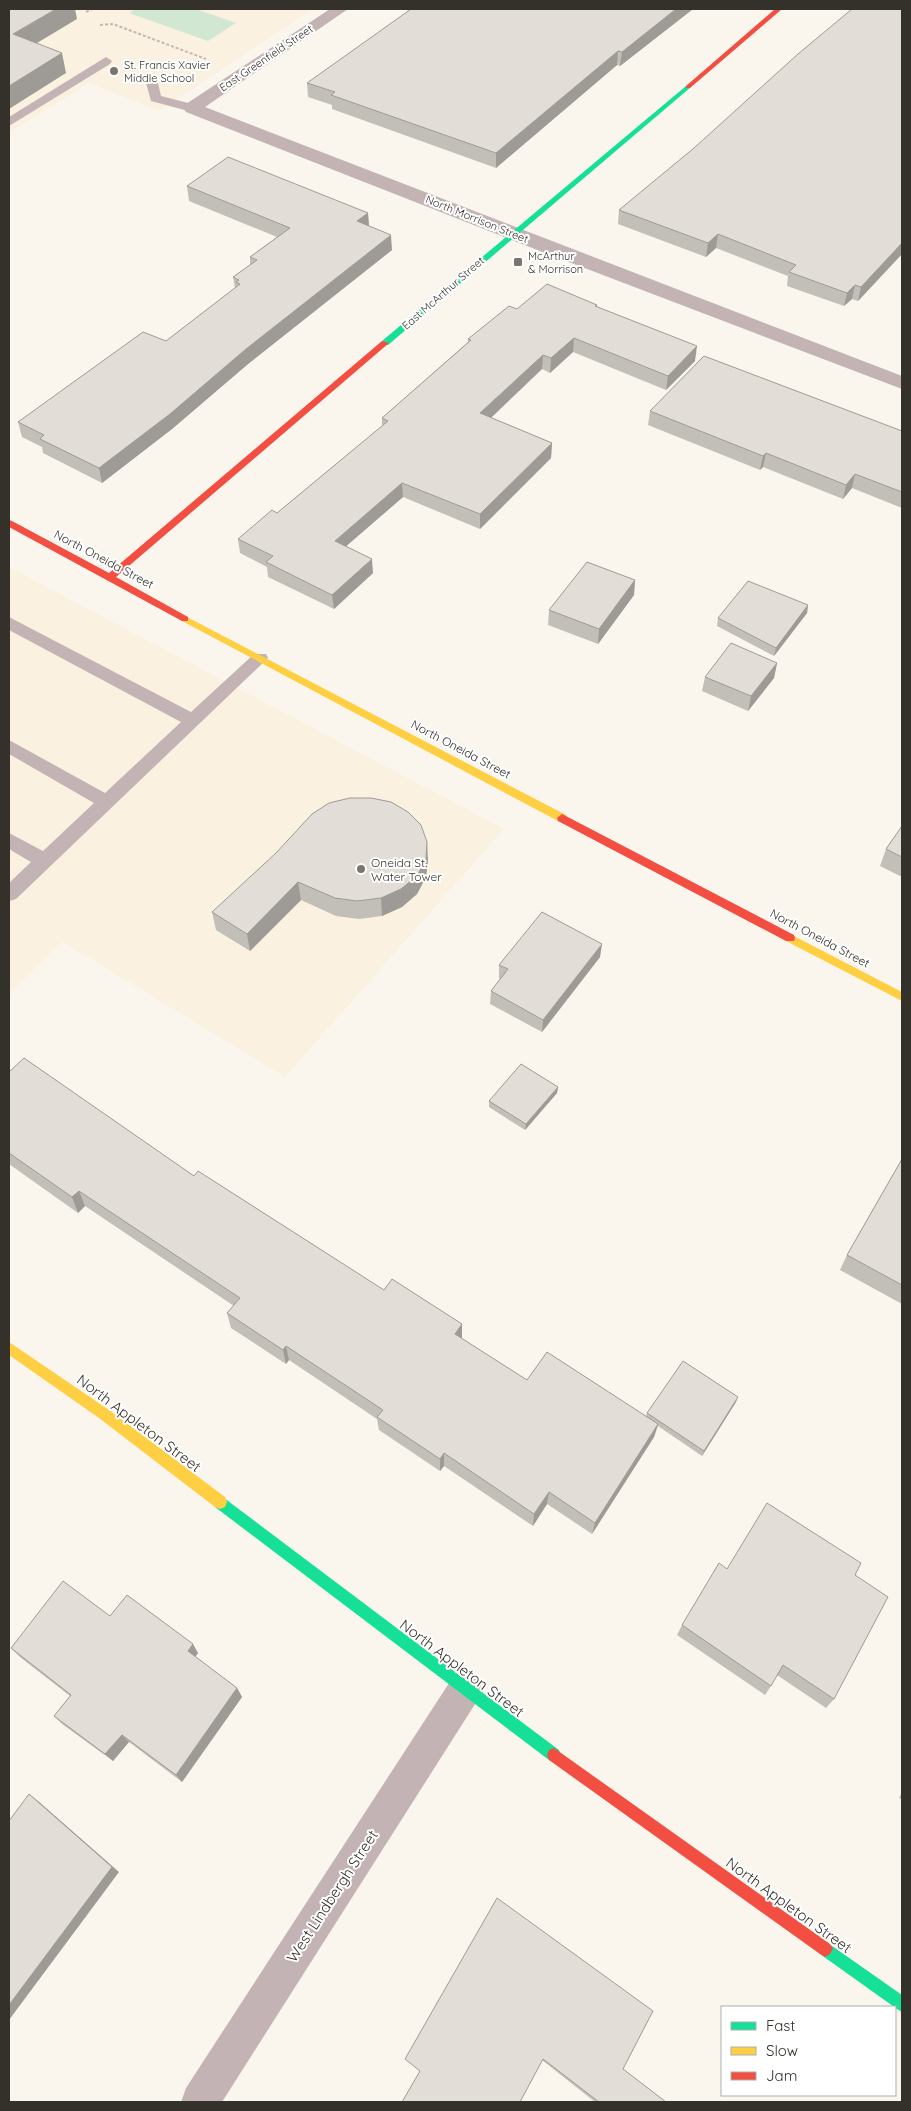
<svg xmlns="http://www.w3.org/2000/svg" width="911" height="2111" viewBox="0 0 911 2111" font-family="Quicksand,sans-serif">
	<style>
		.built { fill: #faf1e0 }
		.green { fill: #d2e7d1 }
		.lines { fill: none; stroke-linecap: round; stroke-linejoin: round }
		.path { stroke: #c3b8b7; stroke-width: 2; stroke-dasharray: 3 2; stroke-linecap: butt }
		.lane { fill: #c4b3b5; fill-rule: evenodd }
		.street { fill: #c4b3b5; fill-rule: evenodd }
		.fast { fill: #16e098; fill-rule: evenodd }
		.slow { fill: #ffcf43; fill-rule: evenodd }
		.jam { fill: #f24e42; fill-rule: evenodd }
		.wall { fill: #c2bfb9 }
		.shaded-wall { fill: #9e9b96 }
		.building { fill: #e2ded7; stroke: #9e9b96 }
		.poi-dot { fill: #79766f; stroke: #fff; stroke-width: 2 }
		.labels { text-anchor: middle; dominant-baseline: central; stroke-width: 4; stroke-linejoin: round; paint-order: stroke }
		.far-street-label { font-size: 11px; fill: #34312a; stroke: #fff }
		.far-poi-label { font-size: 11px; fill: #34312a; stroke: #fff; text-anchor: start }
		.street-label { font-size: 12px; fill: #34312a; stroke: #fff }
		.poi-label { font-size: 12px; fill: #34312a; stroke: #fff; text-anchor: start }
		.near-street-label { font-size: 15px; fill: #34312a; stroke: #fff }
	</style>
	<rect width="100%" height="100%" fill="#faf6ee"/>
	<g class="built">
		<path d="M9,9H313L159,111L89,83L9,133Z"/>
		<path d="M9,567L504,829L285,1077L63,942L9,995Z"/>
	</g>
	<path class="green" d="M136,9H196L236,23L208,41L129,13Z"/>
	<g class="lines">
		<g class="path">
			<path d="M86,12L92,9"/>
			<path d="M100,25L113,24L206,59"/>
		</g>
		<g class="lane">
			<path d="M106,57L112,61L110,64L9,126V117Z"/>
			<path d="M151,75L157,79L161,96L196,105L198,108L196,111L192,112L151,101L145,79Z"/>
			<path d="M9,617L191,712L254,654H266L268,658L16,899L9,901V883L31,862L9,849V833L43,851L94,803L9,754V740L105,793L181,722L9,630Z"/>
		</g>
		<g class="street">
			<path d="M330,9H348L205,107L902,376V389L540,251L186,112L183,108L186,104Z"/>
			<path d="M465,1672L477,1677L482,1689L477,1701L222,2102H181L186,2088L453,1677Z"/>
		</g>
		<g class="fast">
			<path d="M686,86L691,87L388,345H382V341Z"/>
			<path d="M220,1495L559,1750L561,1755L559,1760L554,1762L549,1760L215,1507L213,1502L215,1497Z"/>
			<path d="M825,1941L902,1995V2012L897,2009L820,1954L817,1949L820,1944Z"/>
		</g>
		<g class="slow">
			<path d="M185,616L566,815L567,818L562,822L558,821L182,621L180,619Z"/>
			<path d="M790,934L902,992V1001L786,941L785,938L786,935Z"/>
			<path d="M9,1342L109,1410L225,1497L227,1502L225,1507L220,1509L215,1507L99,1418L9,1355Z"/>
		</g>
		<g class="jam">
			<path d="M775,9H782L690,88H686V86Z"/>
			<path d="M382,341L389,343L116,577L188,617V621H182L9,527V520L12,521L109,573Z"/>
			<path d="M562,814L794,935L795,938L794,941H786L558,821L557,818Z"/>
			<path d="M554,1748L830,1944L833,1949L830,1954L825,1957L820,1954L549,1760L547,1755L549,1750Z"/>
		</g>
	</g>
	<g class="wall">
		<path d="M693,9L620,66L617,65L496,168L332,109V105L308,97L307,83Z"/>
		<path d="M902,9V254L858,301L852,299L844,306L787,286L788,276L716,248L706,257L618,224L619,210Z"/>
		<path d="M187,186L368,213L369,226L392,250L248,364L172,429L102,483L43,453L42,447L22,437L18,422L166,341L235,288L233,277L250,265V257L277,237L189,201Z"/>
		<path d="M597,307L695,361L666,390L573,352L550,373L542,369L491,418L552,443L551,458L480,529L403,497L346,546L373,573L334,609L268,577L267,567L240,553L238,539L277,513L382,426V418L468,342V339L517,309Z"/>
		<path d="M650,411L902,431V508L852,488L843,499L763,467L760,470L648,425Z"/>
		<path d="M635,580L634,595L598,644L548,625L549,610Z"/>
		<path d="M808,605L807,613L774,656L717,626L718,618Z"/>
		<path d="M777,663L774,678L748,711L702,691L705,677Z"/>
		<path d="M371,798L428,860L426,877L417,894L402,907L382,916L359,919L336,916L301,900L250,951L216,930L212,912Z"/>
		<path d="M902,826V877L880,866L886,849Z"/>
		<path d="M600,957L542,1032L490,1004L491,991L500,979L499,978V965Z"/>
		<path d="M9,1072L194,1176L384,1290L462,1324V1339L527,1380L646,1416L647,1413L736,1402L702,1456L658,1426L654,1437L592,1534L547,1504L533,1526L444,1466L440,1471L379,1430L377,1419L289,1360L286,1364L231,1328L227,1313L234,1306L85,1206L78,1213L9,1164Z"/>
		<path d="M558,1087L557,1093L525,1130L489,1107V1101Z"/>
		<path d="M902,1159V1304L840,1270L847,1255Z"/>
		<path d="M727,1569L855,1575L834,1699L826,1708L777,1675L771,1686L765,1695L677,1635L682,1625Z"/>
		<path d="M110,1616L198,1653L195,1657L237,1688L242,1697L182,1782L129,1742L113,1761L62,1724L54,1716L70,1696L20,1657L11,1648Z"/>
		<path d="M902,1792V1800L899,1798Z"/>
		<path d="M497,1898L623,2069L666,2102H595L542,2060Z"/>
	</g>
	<g class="shaded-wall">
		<path d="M56,9H75L77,19L17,55L13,34Z"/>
		<path d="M676,9H693L620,66L622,52Z"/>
		<path d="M618,51L617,65L496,168V153Z"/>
		<path d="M62,53L66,73L9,109V86Z"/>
		<path d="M368,213L369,228L357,221Z"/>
		<path d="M718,234L716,248L706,257L708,243Z"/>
		<path d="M391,235L392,250L248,364L172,429L102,483L99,468L246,349Z"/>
		<path d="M902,243V254L858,301L861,287Z"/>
		<path d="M855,285L852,299L844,306L847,293Z"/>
		<path d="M574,338L573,352L550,373L551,358Z"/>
		<path d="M697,346L695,361L666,390L668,376Z"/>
		<path d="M543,355L542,369L480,428V413Z"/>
		<path d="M552,443L551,458L480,529V514Z"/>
		<path d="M766,453L763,467L760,470L763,456Z"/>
		<path d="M855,474L852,488L843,499L846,485Z"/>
		<path d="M402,483L403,497L336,555L335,541Z"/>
		<path d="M372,559L373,573L334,609L332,595Z"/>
		<path d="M635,580L634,595L598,644L599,629Z"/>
		<path d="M808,605L807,613L774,656L776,648Z"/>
		<path d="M777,663L774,678L748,711L751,696Z"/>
		<path d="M427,842L428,860L426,877L417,894L402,907L382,916L381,898Z"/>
		<path d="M298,882L301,900L250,951L247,934Z"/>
		<path d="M602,944L600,957L542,1032L543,1020Z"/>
		<path d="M558,1087L557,1093L525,1130L526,1124Z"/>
		<path d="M79,1191L85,1206L78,1213L72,1197Z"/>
		<path d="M462,1324V1338L455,1348V1334Z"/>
		<path d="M286,1346L289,1360L286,1364L283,1350Z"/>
		<path d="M738,1397L736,1402L702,1456L704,1451Z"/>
		<path d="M658,1424L654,1437L592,1534L595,1523Z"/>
		<path d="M444,1453V1466L440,1471V1459Z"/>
		<path d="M549,1492L547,1504L533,1526L534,1514Z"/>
		<path d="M193,1644L198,1653L193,1660L188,1651Z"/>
		<path d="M237,1688L242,1697L182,1782L176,1775Z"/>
		<path d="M122,1735L129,1742L113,1761L105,1754Z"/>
		<path d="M29,1794L38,1801L119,1872L9,2020V2005Z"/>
	</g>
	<g class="building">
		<path d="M9,9H56L13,34L62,53L9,86Z"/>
		<path d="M411,9H676L622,52L618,51L496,153L331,95L335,92L307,83Z"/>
		<path d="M852,9H902V243L861,287L855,285L847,293L789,272L796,265L718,234L708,243L619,210L694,148L798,54Z"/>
		<path d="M228,157L368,213L357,221L391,235L246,349L170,414L99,468L40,439L44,435L18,422L143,332L166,341L240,284L236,282L239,280L233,277L257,260L250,257L290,228L187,186Z"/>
		<path d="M547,284L597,305L595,306L697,346L668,376L574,338L551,358L543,355L480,413L552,443L480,514L402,483L335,541L372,559L332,595L266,562L273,556L238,539L272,510L277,513L388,421L382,418L471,340L468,339L509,306L517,309Z"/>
		<path d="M704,356L902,431V492L855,474L846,485L766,453L763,456L650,411Z"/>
		<path d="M587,562L635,580L599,629L549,610Z"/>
		<path d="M748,581L808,605L776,648L718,618Z"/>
		<path d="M731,643L777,663L751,696L705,677Z"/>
		<path d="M350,798H371L391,802L408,812L421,825L427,842L426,859L417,876L401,889L381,898L357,901L335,898L298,882L247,934L212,912L276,853L312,814L329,803Z"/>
		<path d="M902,826V857L886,849Z"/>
		<path d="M542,912L602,944L543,1020L491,991L508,969L499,965Z"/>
		<path d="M24,1058L194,1176L198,1171L384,1290L392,1279L462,1324L455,1334L527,1380L547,1352L658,1424L595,1523L549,1492L534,1514L444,1453L440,1459L377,1417L383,1410L286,1346L283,1350L227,1313L240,1298L79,1191L72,1197L9,1153V1072Z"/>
		<path d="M521,1064L558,1087L526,1124L489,1101Z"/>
		<path d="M902,1159V1285L847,1255Z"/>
		<path d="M683,1361L738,1397L704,1451L647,1413Z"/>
		<path d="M767,1503L861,1563L855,1575L888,1597L834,1699L783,1665L771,1686L682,1625L719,1563L727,1569Z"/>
		<path d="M63,1581L110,1616L127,1595L193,1644L188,1651L237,1688L176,1775L122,1735L105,1754L54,1716L71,1695L11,1648Z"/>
		<path d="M29,1794L112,1867L9,2005V1821Z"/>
		<path d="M497,1898L653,2011L623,2069L666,2102H599L543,2059L520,2102H402L420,2071L405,2059Z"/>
	</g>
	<g class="poi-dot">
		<circle cx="114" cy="71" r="5"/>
		<rect x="513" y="257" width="10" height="10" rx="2.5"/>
		<circle cx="361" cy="869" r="5"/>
	</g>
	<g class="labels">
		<g class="far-street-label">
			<text transform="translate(266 58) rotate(-34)">East Greenfield Street</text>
			<text transform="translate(477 219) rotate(22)">North Morrison Street</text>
			<text transform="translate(443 293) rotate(-41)">East McArthur Street</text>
		</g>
		<g class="far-poi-label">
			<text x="124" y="65">St. Francis Xavier<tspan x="124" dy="13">Middle School</tspan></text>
			<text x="528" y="256">McArthur<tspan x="528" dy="13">&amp; Morrison</tspan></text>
		</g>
		<g class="street-label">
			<text transform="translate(104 559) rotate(28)">North Oneida Street</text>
			<text transform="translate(461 749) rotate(28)">North Oneida Street</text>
			<text transform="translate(820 938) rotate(28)">North Oneida Street</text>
		</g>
		<g class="poi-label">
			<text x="371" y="862">Oneida St.<tspan x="371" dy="14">Water Tower</tspan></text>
		</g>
		<g class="near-street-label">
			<text transform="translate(139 1423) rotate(37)">North Appleton Street</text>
			<text transform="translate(462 1668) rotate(37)">North Appleton Street</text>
			<text transform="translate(332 1896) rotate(-57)">West Lindbergh Street</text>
			<text transform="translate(789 1905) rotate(36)">North Appleton Street</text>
		</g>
	</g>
	<rect width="911" height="2111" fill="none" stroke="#34312a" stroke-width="20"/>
	<rect x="721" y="2006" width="175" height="90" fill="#ffffff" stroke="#aeadaa"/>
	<rect x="731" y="2022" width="25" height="8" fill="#16e098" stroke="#aeadaa"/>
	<text x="766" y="2031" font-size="15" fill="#34312a">Fast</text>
	<rect x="731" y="2047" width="25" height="8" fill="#ffcf43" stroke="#aeadaa"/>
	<text x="766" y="2056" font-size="15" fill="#34312a">Slow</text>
	<rect x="731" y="2072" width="25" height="8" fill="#f24e42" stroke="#aeadaa"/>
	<text x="766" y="2081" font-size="15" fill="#34312a">Jam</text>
</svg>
